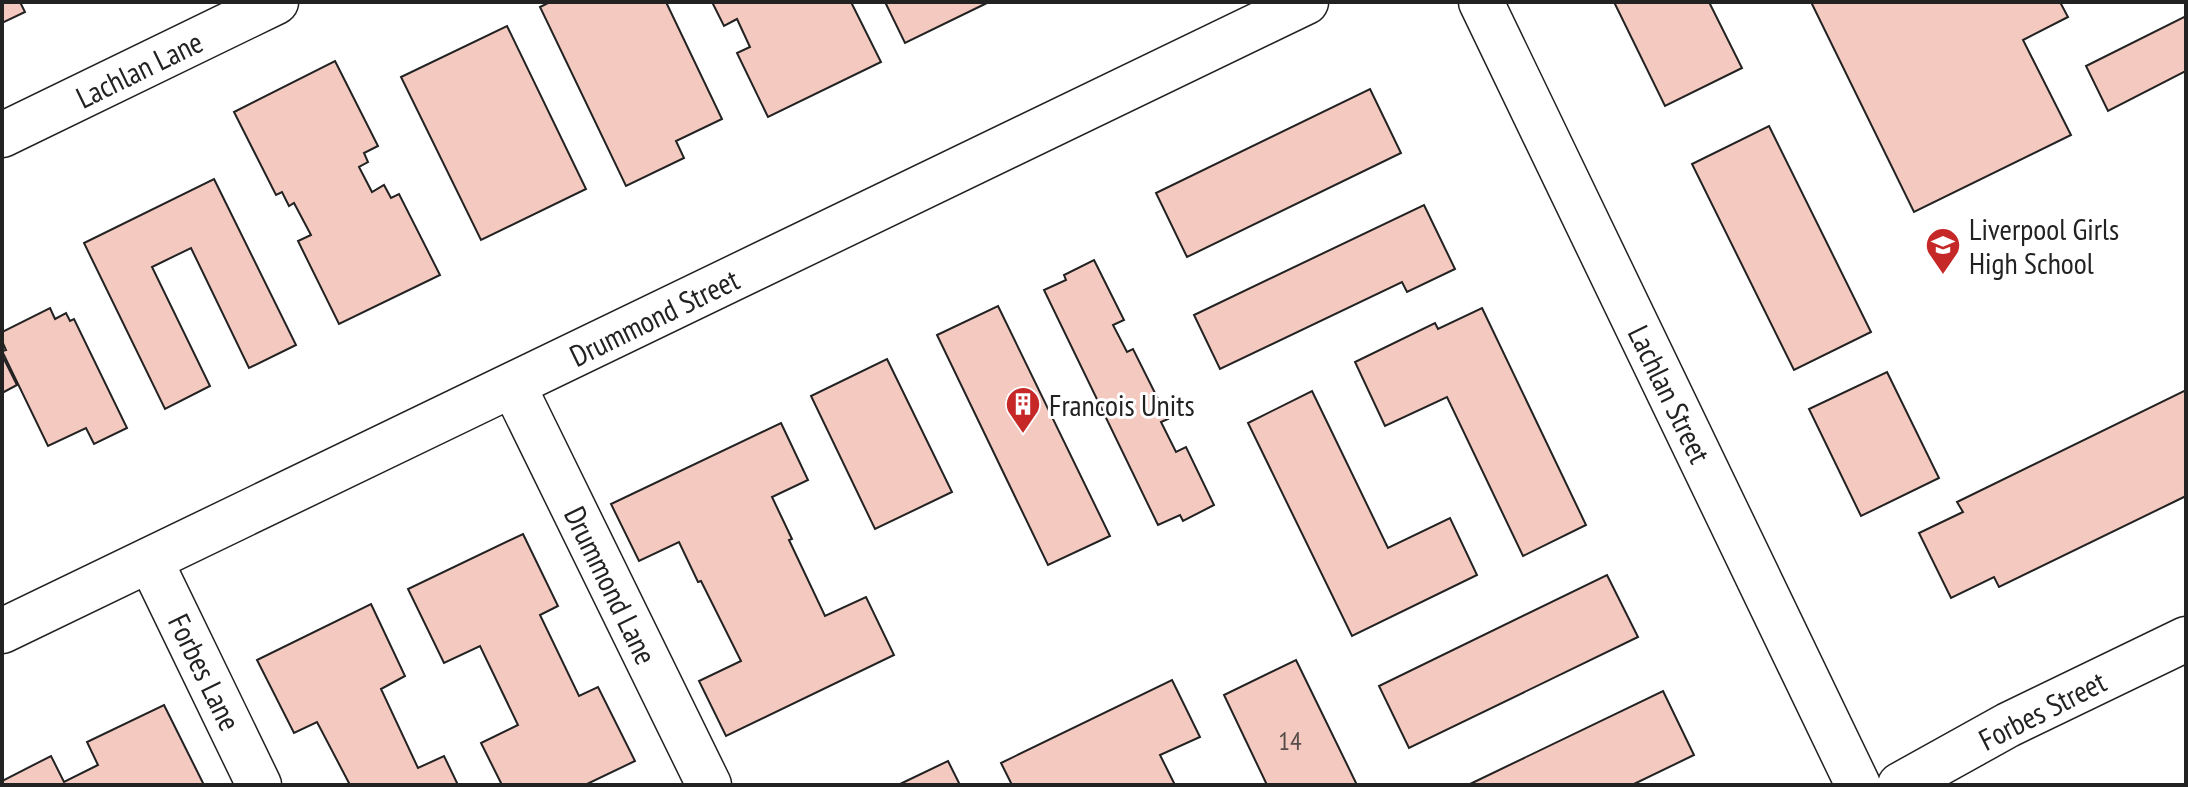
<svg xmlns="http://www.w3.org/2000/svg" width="2188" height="787" viewBox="0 0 2188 787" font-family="'PT Sans Narrow',sans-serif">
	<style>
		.building { fill: #f3c9c0; stroke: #222; stroke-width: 2 }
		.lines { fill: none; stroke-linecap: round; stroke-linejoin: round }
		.minor-casing { stroke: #222; stroke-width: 47 }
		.minor { stroke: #fff; stroke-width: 44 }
		.labels { text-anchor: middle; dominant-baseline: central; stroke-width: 6; stroke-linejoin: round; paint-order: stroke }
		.number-label { font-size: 26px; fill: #564c4a }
		.street-label { font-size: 30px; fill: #222; stroke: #fff }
		.poi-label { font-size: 30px; fill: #222; stroke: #fff; text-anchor: start }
	</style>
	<rect width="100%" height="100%" fill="#fff"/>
	<g class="building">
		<path d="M2,2H20L25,12L2,23Z"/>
		<path d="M550,2H666L722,119L676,141L684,158L626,186L540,7Z"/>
		<path d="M712,2H851L881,62L768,117L737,53L750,47L737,19L724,26Z"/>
		<path d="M885,2H989L905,43Z"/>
		<path d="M1614,2H1709L1742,68L1665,106Z"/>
		<path d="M1811,2H2060L2068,17L2023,40L2071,135L1914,212Z"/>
		<path d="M2186,16V71L2108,111L2086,66Z"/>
		<path d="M507,26L586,189L481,240L401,77Z"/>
		<path d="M335,61L378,146L364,153L368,162L359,167L372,192L384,185L391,198L399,194L440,275L339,324L298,241L311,235L294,203L289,206L282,192L276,195L234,112Z"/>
		<path d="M1370,89L1401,153L1187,257L1156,193Z"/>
		<path d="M1769,126L1871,332L1794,370L1692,164Z"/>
		<path d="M214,179L296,345L249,368L191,248L152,267L210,386L165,409L84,243Z"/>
		<path d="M1424,205L1455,269L1407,292L1402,282L1220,369L1194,315Z"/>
		<path d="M1094,260L1124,320L1113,325L1127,352L1133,349L1168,419L1161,422L1176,452L1186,447L1214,505L1183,521L1180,515L1158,525L1044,290L1066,280L1064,275Z"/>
		<path d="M998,306L1110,536L1048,565L937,335Z"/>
		<path d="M50,308L55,319L66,313L70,321L74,319L127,428L94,444L86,428L48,446L2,351L6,350L2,341V332Z"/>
		<path d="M1482,308L1586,525L1523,556L1447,397L1385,426L1355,362L1435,323L1438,329Z"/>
		<path d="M2,355L17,385L2,393Z"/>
		<path d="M887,359L952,492L875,529L811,396Z"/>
		<path d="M1887,372L1939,478L1861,516L1809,409Z"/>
		<path d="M2186,390V496L1999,587L1994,577L1951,598L1919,533L1963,512L1957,502Z"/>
		<path d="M1312,391L1388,548L1450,518L1477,575L1352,636L1248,423Z"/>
		<path d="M781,423L808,480L772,497L792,539L789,540L825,616L866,597L894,655L726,736L699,681L741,661L701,581L698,582L679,542L639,561L611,504Z"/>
		<path d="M523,534L558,606L540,615L579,696L598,687L635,761L585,785H502L481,743L518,725L480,646L444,663L408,589Z"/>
		<path d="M1607,575L1638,637L1409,748L1379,686Z"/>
		<path d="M371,604L405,676L381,689L418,768L444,756L458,785H350L317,722L294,733L257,660Z"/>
		<path d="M1296,660L1357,785H1267L1224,695Z"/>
		<path d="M1172,680L1200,737L1160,755L1175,785H1012L1001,763Z"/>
		<path d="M1663,691L1694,755L1632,785H1468Z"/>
		<path d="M164,705L204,785H2V781L51,756L64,782L98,765L87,742Z"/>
		<path d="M948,761L960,785H898Z"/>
	</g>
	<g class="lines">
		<g class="minor-casing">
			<g id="minor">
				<path d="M1481,2L1858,785"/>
				<path d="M2,135L276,2"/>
				<path d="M513,385L709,785"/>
				<path d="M150,560L259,785"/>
				<path d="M2,631L1306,2"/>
				<path d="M1900,785L2008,725L2186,639"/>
			</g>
		</g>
		<use href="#minor" class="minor"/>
	</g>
	<defs>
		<g id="school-pin" transform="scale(1.8)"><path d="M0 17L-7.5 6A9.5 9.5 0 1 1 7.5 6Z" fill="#c62828" stroke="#fff"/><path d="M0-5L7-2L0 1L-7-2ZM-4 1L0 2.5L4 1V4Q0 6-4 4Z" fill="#fff"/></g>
		<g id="building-pin" transform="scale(1.8)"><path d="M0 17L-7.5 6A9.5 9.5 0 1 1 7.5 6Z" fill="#c62828" stroke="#fff"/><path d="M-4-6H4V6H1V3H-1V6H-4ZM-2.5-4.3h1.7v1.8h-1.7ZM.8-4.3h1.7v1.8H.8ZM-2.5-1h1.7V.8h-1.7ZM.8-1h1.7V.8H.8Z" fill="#fff"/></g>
	</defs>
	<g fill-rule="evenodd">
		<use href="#school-pin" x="1943" y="245"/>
		<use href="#building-pin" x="1023" y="404"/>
	</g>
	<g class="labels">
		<g class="number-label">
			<text x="1290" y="740">14</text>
		</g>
		<g class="street-label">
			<text transform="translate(139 69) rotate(-26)">Lachlan Lane</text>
			<text transform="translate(654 317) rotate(-26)">Drummond Street</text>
			<text transform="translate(1670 394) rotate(64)">Lachlan Street</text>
			<text transform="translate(611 585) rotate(64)">Drummond Lane</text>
			<text transform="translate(205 672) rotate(64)">Forbes Lane</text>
			<text transform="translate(2042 710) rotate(-27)">Forbes Street</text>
		</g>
		<g class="poi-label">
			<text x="1969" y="228">Liverpool Girls<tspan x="1969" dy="34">High School</tspan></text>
			<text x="1049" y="404">Francois Units</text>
		</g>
	</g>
	<rect width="2188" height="787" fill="none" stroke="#222222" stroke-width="8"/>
</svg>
